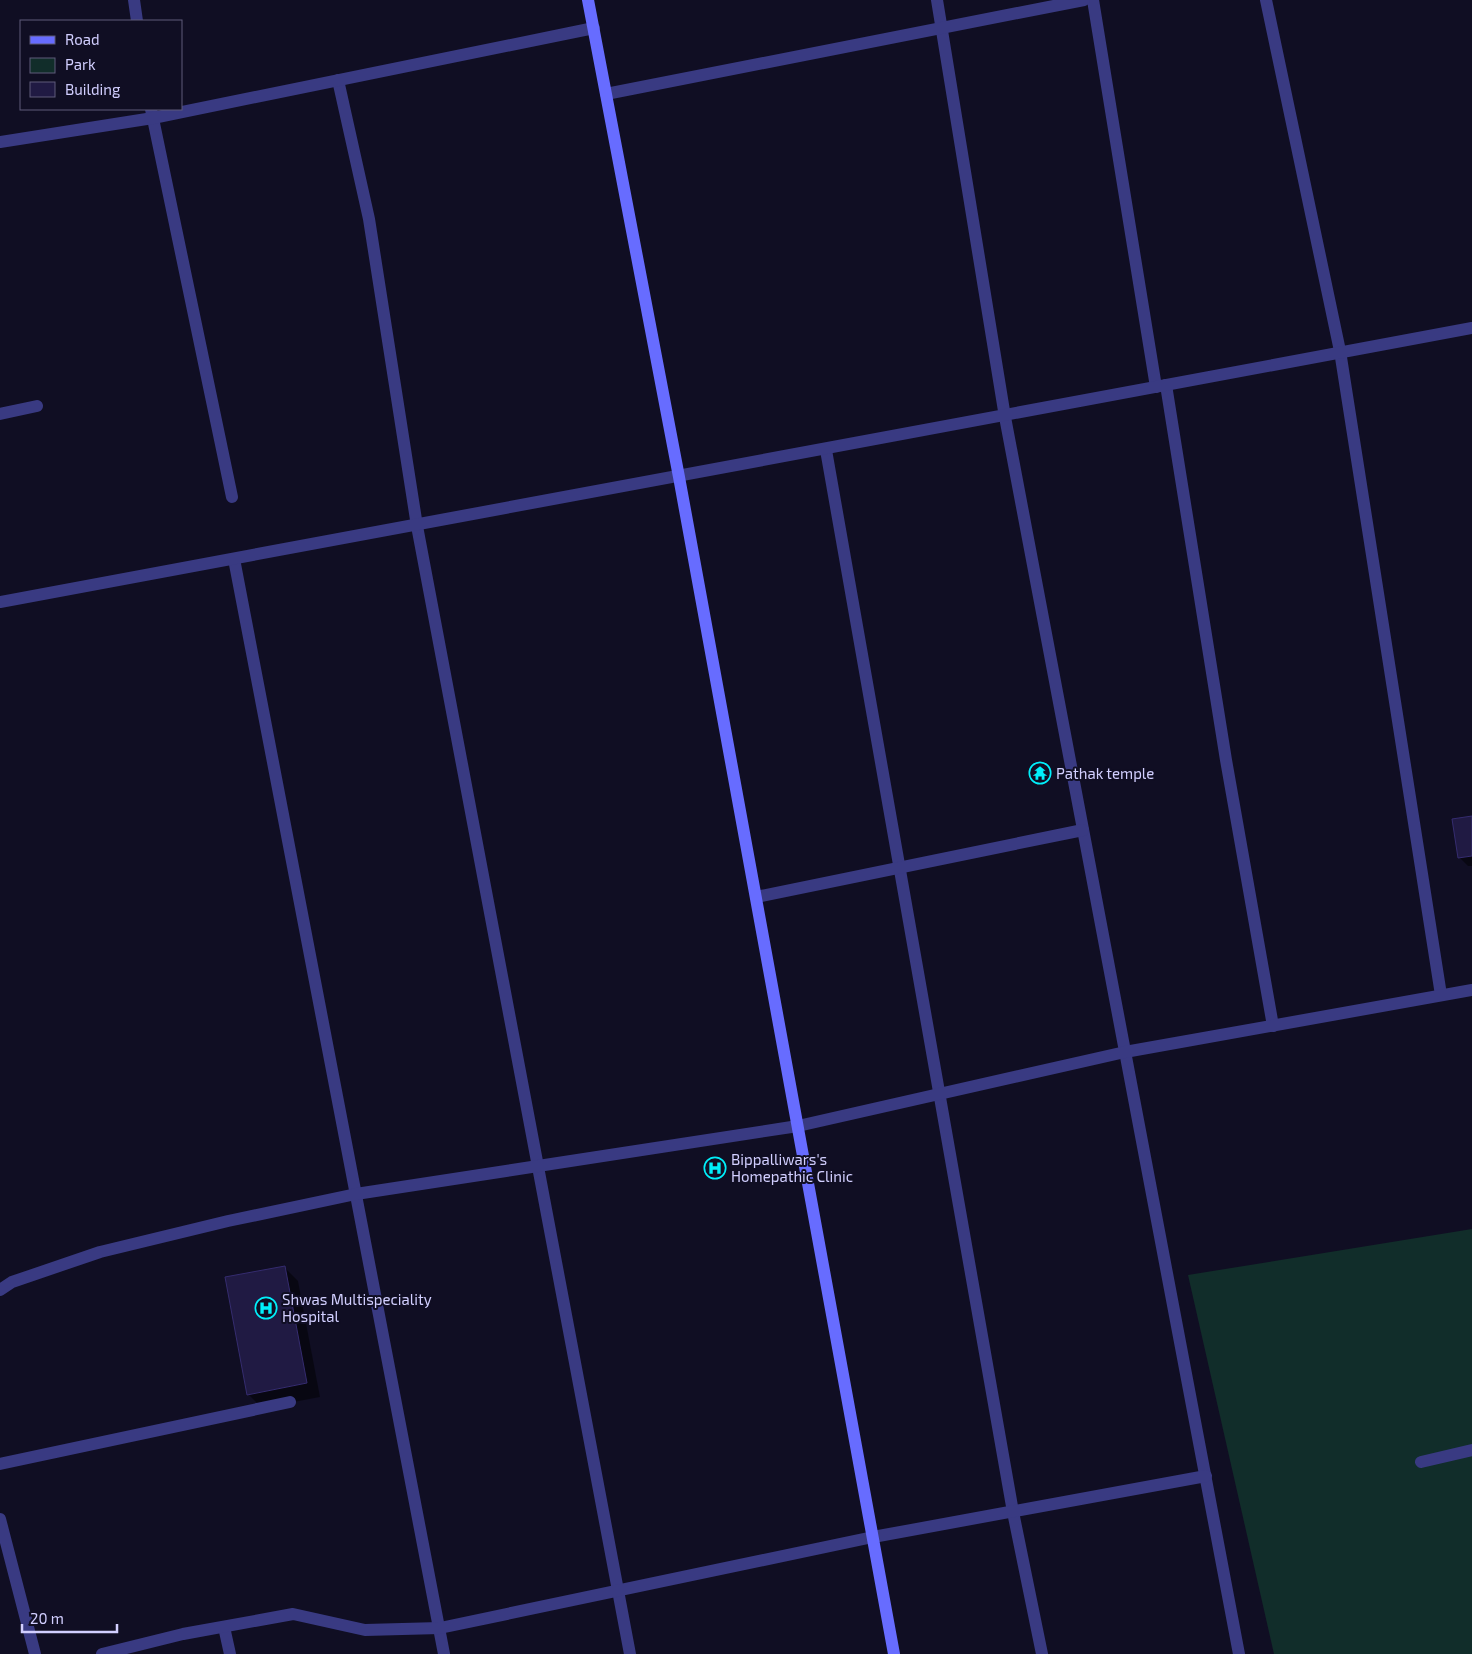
<svg xmlns="http://www.w3.org/2000/svg" width="1472" height="1654" viewBox="0 0 1472 1654" font-family="'Exo 2',sans-serif">
	<style>
		.green { fill: #112d2a }
		.shadow { fill: #0007 }
		.building { fill: #201a43; stroke: #352c6f }
		.lines { fill: none; stroke-linecap: round; stroke-linejoin: round }
		.lane { stroke: #393a82; stroke-width: 12 }
		.street { stroke: #393a82; stroke-width: 12 }
		.secondary { stroke: #676cff; stroke-width: 12 }
		.labels { text-anchor: middle; dominant-baseline: central; stroke-width: 4; stroke-linejoin: round; paint-order: stroke }
		.poi-label { font-size: 15px; fill: #d2cfff; stroke: #100e23; text-anchor: start }
	</style>
	<rect width="100%" height="100%" fill="#100e23"/>
	<path class="green" d="M1472,1229V1654H1274L1188,1275Z"/>
	<g class="shadow">
		<path d="M1472,817V866H1468L1459,857Z"/>
		<path d="M284,1267L298,1281L320,1397L262,1408L248,1394Z"/>
	</g>
	<g class="building">
		<path d="M1472,816V856L1458,858L1452,819Z"/>
		<path d="M285,1266L307,1383L247,1395L225,1277Z"/>
	</g>
	<g class="lines">
		<g class="lane">
			<path d="M0,414L37,406"/>
			<path d="M1421,1462L1472,1450"/>
		</g>
		<g class="street">
			<path d="M134,0L137,21"/>
			<path d="M937,0L1005,417L1239,1654"/>
			<path d="M1093,0L1156,387"/>
			<path d="M1266,0L1340,351L1441,995"/>
			<path d="M338,80L369,219L417,526L630,1654"/>
			<path d="M606,94L1084,0"/>
			<path d="M151,109L232,497"/>
			<path d="M0,142L153,118L594,28"/>
			<path d="M1166,385L1226,760L1273,1026"/>
			<path d="M826,450L1013,1512L1042,1654"/>
			<path d="M234,559L444,1654"/>
			<path d="M0,602L1472,328"/>
			<path d="M756,897L1083,830"/>
			<path d="M0,1290L12,1282L100,1252L228,1221L356,1194L798,1126L1125,1052L1472,990"/>
			<path d="M0,1464L290,1402"/>
			<path d="M0,1519L35,1654"/>
			<path d="M224,1627L230,1654"/>
			<path d="M102,1654L183,1634L293,1614L365,1630L440,1628L873,1537L1206,1476"/>
		</g>
		<path class="secondary" d="M588,0L679,477L894,1654"/>
	</g>
	<defs>
		<g id="temple-ring" transform="scale(1.125)"><circle r="9.5" fill="#100e23" stroke="#01effa" stroke-width="1.5"/><path d="M0-6L5-2H3V0L6.5 2.5H4V6H1.5V3h-3V6H-4V2.5H-6.5L-3 0V-2H-5Z" fill="#01effa"/></g>
		<g id="hospital-ring" transform="scale(1.125)"><circle r="9.5" fill="#100e23" stroke="#01effa" stroke-width="1.5"/><path d="M-5-5h3v3.5h4V-5h3V5h-3V1.5h-4V5h-3Z" fill="#01effa"/></g>
	</defs>
	<g fill-rule="evenodd">
		<use href="#temple-ring" x="1040" y="773"/>
		<use href="#hospital-ring" x="715" y="1168"/>
		<use href="#hospital-ring" x="266" y="1308"/>
	</g>
	<g class="labels">
		<g class="poi-label">
			<text x="1056" y="773">Pathak temple</text>
			<text x="731" y="1159">Bippalliwars's<tspan x="731" dy="17">Homepathic Clinic</tspan></text>
			<text x="282" y="1299">Shwas Multispeciality<tspan x="282" dy="17">Hospital</tspan></text>
		</g>
	</g>
	<rect x="20" y="20" width="162" height="90" fill="#100e23" stroke="#5e5b7b"/>
	<rect x="30" y="36" width="25" height="8" fill="#676cff" stroke="#5e5b7b"/>
	<text x="65" y="45" font-size="15" fill="#d2cfff">Road</text>
	<rect x="30" y="58" width="25" height="15" fill="#112d2a" stroke="#5e5b7b"/>
	<text x="65" y="70" font-size="15" fill="#d2cfff">Park</text>
	<rect x="30" y="82" width="25" height="15" fill="#201a43" stroke="#5e5b7b"/>
	<text x="65" y="95" font-size="15" fill="#d2cfff">Building</text>
	<path d="M22 1624v8h95v-8" fill="none" stroke="#d2cfff" stroke-width="2.5"/>
	<text x="30" y="1624" font-size="15" fill="#d2cfff" stroke="#100e23" stroke-width="4" paint-order="stroke">20 m</text>
</svg>
